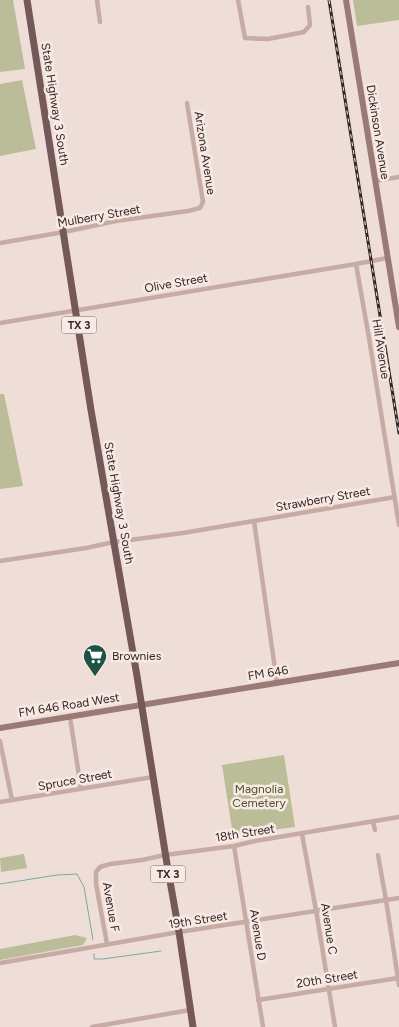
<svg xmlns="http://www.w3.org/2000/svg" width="399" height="1027" viewBox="0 0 399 1027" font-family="Figtree,sans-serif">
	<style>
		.green { fill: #bbbd99 }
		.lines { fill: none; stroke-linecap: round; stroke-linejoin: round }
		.stream { stroke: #79ab9f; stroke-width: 1 }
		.street { stroke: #c7aba5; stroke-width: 4.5 }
		.secondary { stroke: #9a7a77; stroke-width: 6 }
		.primary { stroke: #745958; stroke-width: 7 }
		.rail-casing { stroke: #332626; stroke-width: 3 }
		.rail { stroke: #f8e9e4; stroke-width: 1; stroke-dasharray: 4; stroke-linecap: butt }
		.labels { text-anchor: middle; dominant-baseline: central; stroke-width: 5; stroke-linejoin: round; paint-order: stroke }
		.shield { fill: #f8e9e4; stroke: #6e605f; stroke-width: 1 }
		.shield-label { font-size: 11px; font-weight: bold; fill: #332626 }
		.street-label { font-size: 12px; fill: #332626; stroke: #f8e9e4 }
		.poi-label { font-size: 12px; fill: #332626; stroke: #f8e9e4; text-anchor: start }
		.park-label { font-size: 12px; fill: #4d502b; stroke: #f8e9e4 }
	</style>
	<rect width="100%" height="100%" fill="#efded8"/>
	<g class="green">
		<path d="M0,0H13L25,69L0,72Z"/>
		<path d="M353,0H399V20L357,26Z"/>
		<path d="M22,80L36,149L0,156V84Z"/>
		<path d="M0,394H4L23,486L0,489Z"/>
		<path d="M284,755L295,827L233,835L222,765Z"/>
		<path d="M24,854L27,868L1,872L0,858Z"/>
		<path d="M75,935L87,938L83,945L0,960V949Z"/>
	</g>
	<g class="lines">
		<g class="stream">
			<path d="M0,884L57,875L77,874L84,887L93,940"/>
			<path d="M94,954V959H103L161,951"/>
		</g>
		<g class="street">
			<path d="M97,0L100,22"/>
			<path d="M238,0L245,38L268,39L304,32L310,25L308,7"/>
			<path d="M375,181L399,177"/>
			<path d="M0,243L64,232L116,221L188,211L200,208L203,202L187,103"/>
			<path d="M356,264L369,338L399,525"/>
			<path d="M0,323L356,264L387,258"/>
			<path d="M254,521L277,683"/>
			<path d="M0,561L86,548L114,542L183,533L395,497"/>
			<path d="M70,717L81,789"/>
			<path d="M0,741L12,800"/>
			<path d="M0,802L153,777"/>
			<path d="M373,822L375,830"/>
			<path d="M302,834L317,916L335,1027"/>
			<path d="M234,846L263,1027"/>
			<path d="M378,855L386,900L399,985"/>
			<path d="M107,944L96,884V872L100,867L110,864L142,860L165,855L234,846L255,841L399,817"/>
			<path d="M0,963L179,932L399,898"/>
			<path d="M258,1000L398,978"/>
			<path d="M92,1027L190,1010"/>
		</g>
		<g class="secondary">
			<path d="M346,0L399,327"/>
			<path d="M0,728L399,663"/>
		</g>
		<path class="primary" d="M27,0L91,410L137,676L167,864L179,932L193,1027"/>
		<g class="rail-casing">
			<path id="rail" d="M329,0L399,433"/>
		</g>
		<use href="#rail" class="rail"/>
	</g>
	<defs>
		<g id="supermarket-pin" transform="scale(1.25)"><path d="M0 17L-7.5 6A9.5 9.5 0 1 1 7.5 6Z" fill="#1e5246" stroke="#f8e9e4"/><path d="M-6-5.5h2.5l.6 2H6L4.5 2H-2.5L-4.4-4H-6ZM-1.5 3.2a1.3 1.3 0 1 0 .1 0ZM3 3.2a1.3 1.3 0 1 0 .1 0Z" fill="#fff"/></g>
	</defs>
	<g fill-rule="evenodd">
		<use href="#supermarket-pin" x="95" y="656"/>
	</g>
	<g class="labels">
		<g class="shield">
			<rect x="61.5" y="316.5" width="35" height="17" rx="4"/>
			<rect x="150.5" y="865.5" width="35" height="17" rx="4"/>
		</g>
		<g class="shield-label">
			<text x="79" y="325">TX 3</text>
			<text x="168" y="874">TX 3</text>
		</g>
		<g class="street-label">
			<text transform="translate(55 104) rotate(81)">State Highway 3 South</text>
			<text transform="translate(378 132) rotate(81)">Dickinson Avenue</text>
			<text transform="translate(205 153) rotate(81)">Arizona Avenue</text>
			<text transform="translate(99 216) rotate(-10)">Mulberry Street</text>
			<text transform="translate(176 283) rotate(-10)">Olive Street</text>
			<text transform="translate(381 349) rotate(81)">Hill Avenue</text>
			<text transform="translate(323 499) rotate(-10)">Strawberry Street</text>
			<text transform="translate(119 503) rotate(80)">State Highway 3 South</text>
			<text transform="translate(268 673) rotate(-9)">FM 646</text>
			<text transform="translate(69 705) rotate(-9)">FM 646 Road West</text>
			<text transform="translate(75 780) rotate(-10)">Spruce Street</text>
			<text transform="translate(245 833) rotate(-9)">18th Street</text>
			<text transform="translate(111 907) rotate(80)">Avenue F</text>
			<text transform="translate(198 920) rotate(-9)">19th Street</text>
			<text transform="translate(329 929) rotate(81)">Avenue C</text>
			<text transform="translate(258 935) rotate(81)">Avenue D</text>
			<text transform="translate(327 979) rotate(-9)">20th Street</text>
		</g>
		<g class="poi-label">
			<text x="112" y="656">Brownies</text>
		</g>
		<g class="park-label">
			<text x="259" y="789">Magnolia<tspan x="259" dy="14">Cemetery</tspan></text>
		</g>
	</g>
</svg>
